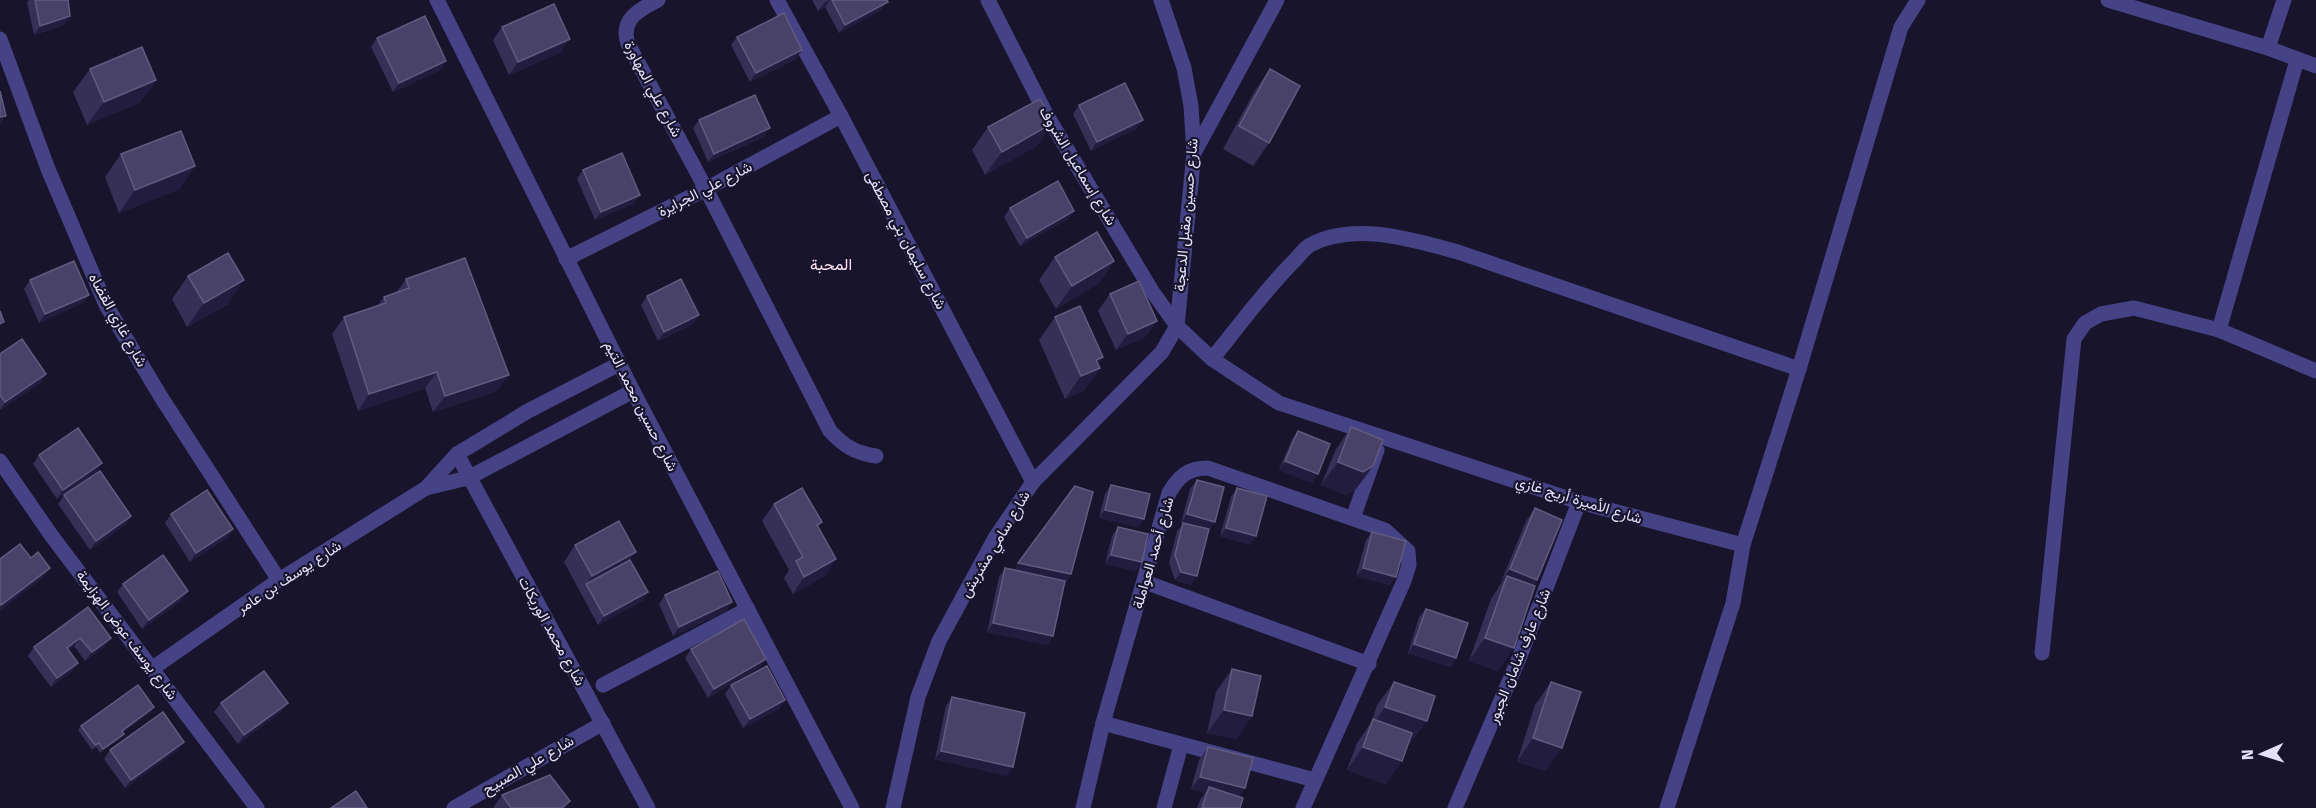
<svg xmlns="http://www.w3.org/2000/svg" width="2316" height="808" viewBox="0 0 2316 808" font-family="'Fira Sans',Vazirmatn,sans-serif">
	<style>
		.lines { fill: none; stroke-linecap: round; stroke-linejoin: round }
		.minor { stroke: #454386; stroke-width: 15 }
		.wall { fill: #362f56 }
		.shaded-wall { fill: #221c3e }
		.building { fill: #494268; stroke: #615b7f; stroke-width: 1.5 }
		.labels { text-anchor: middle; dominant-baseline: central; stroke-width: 4.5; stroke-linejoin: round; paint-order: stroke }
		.street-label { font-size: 15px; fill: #e3e0fc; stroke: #18142b }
		.neighbourhood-label { font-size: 16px; fill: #fde2f3; stroke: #18142b }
	</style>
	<rect width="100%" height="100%" fill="#18142b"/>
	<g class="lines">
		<g class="minor">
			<path d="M437,0L633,391L852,808"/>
			<path d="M658,0C638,10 620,20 628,44L706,189L830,431C844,446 855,453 876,456"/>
			<path d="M777,0L841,116L1033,482"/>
			<path d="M988,0L1046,114L1152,291L1177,326L1212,359L1279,403L1579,502L1743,545L1733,603L1667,808"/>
			<path d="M2108,0L2268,48L2316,66"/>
			<path d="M0,39L48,169L106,305L161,397L279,580"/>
			<path d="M2268,48L2284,0"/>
			<path d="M1194,153L1277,0"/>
			<path d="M566,259L706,189L841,116"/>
			<path d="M2219,330L2297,60"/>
			<path d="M1212,359C1238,327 1262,294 1291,264C1297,259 1303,249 1310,245C1355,221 1413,240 1458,252L1799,369"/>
			<path d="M457,454L648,808"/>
			<path d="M0,461L51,535L257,808"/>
			<path d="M426,488L468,478L633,391"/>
			<path d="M1353,518L1377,450"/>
			<path d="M1743,545L1799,369L1901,27L1918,0"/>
			<path d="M1145,582L1369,664"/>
			<path d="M2042,653L2074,339L2085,323L2101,314L2134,308L2219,330L2316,371"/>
			<path d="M153,668L279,580L426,488L457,454L528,411L619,364"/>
			<path d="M603,685L748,609"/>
			<path d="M1103,723L1315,780"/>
			<path d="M454,808L603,723"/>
			<path d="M893,808L918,697L939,641L995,538L1033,482L1162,352L1177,326L1194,153L1191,106L1184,68L1161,0"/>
			<path d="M1083,808L1103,723L1169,493C1179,476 1188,468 1208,468L1385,530L1408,551L1409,565L1404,581L1303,808"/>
			<path d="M1164,808L1181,745"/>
			<path d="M1455,808L1520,656L1579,502"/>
		</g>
	</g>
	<g class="wall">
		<path d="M29,0H68L64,25L34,35L27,2Z"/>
		<path d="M812,0H887L881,10L839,33L825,7L818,11Z"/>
		<path d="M502,27L561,52L509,75L493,40Z"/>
		<path d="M737,37L802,50L796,59L750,82L731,45Z"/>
		<path d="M377,38L446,61L440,70L393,92L371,47Z"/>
		<path d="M90,69L156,80L139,103L87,125L73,92Z"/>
		<path d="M1270,69L1269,143L1253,166L1223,149L1254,92Z"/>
		<path d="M1079,105L1143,120L1136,129L1091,151L1073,114Z"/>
		<path d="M699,120L764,137L708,162L693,128Z"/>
		<path d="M988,127L1037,146L985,175L972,150Z"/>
		<path d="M121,154L195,166L179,189L119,213L105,177Z"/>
		<path d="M583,170L633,204L595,220L577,179Z"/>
		<path d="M1010,208L1068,219L1020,246L1004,217Z"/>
		<path d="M1055,257L1114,261L1098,284L1056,309L1039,280Z"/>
		<path d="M188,276L228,304L187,327L172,299Z"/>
		<path d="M406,279L497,391L433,412L425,388L358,411L332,334L344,317L377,306L384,297L396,293Z"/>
		<path d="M30,280L89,295L82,303L39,323L24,289Z"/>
		<path d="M1110,294L1157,321L1145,337L1116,350L1098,311Z"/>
		<path d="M647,296L693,324L658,341L641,305Z"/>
		<path d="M1055,317L1098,364L1100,368L1083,391L1065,399L1039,340Z"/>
		<path d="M0,354L46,374L40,383L0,410Z"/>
		<path d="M1351,427L1373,466L1356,489L1346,495L1321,485L1335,451Z"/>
		<path d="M1298,431L1318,474L1312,483L1279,470L1292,439Z"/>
		<path d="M39,455L96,472L57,499L33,464Z"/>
		<path d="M1197,480L1209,531L1191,585L1175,580L1169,563L1177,531L1183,524L1181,523L1190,489Z"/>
		<path d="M1111,485L1144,519L1138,527L1099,518L1105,494Z"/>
		<path d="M1237,488L1250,545L1220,536L1231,497Z"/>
		<path d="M64,495L131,516L125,525L90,550L58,504Z"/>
		<path d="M774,504L822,522L818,527L825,576L793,594L784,578L789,570L762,521Z"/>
		<path d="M1535,508L1537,580L1533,586L1498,671L1469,661L1491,599L1502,582H1501L1526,521Z"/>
		<path d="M171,514L233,529L227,538L190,562L165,523Z"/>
		<path d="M1118,527L1136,571L1105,564L1112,536Z"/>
		<path d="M1372,532L1390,585L1356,576L1366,540Z"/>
		<path d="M575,545L630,560L648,592L642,601L598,625L564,562Z"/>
		<path d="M1005,568L1013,570L1071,574L1065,583L1053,636L1047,645L987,632L999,577Z"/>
		<path d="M123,584L182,600L142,629L117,592Z"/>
		<path d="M665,595L732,602L726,611L673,636L659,604Z"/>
		<path d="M88,607L105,646L85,661L74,646L69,650L78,663L72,671L51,687L28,656L34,647Z"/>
		<path d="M1426,609L1456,658L1450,667L1408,653L1419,617Z"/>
		<path d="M691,649L766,659L760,667L708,698L685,658Z"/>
		<path d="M1232,669L1252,716L1236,739L1207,733L1216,692Z"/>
		<path d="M1394,682L1410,744H1408L1386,784L1347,770L1357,743L1372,721L1377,705Z"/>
		<path d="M1551,682L1546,771L1517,762L1535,705Z"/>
		<path d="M731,685L779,709L743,728L725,694Z"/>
		<path d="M952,697L1007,776L935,759L946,706Z"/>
		<path d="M221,703L282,711L238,744L214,712Z"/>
		<path d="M151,712L123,732L121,738L100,753L96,747L92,750L78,730L81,726Z"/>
		<path d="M1208,747L1239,797L1240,808H1197L1200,800L1205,793L1191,789L1199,760Z"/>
		<path d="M110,750H178L125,788L104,759Z"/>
		<path d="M502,795L570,801L565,808H493Z"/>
	</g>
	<g class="shaded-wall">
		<path d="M829,0H830L825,7L818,11L824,3Z"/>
		<path d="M888,2L881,10L839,33L845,25Z"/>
		<path d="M70,16L64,25L34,35L40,26Z"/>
		<path d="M570,39L561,52L509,75L518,62Z"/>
		<path d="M802,50L796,59L750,82L756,73Z"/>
		<path d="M446,61L440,70L393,92L399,83Z"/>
		<path d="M156,80L139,103L87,125L104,102Z"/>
		<path d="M6,116L0,124V117Z"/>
		<path d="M1143,120L1136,129L1091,151L1097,142Z"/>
		<path d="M1053,123L1037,146L985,175L1002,152Z"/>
		<path d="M770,128L764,137L708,162L714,154Z"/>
		<path d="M195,166L179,189L119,213L135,190Z"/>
		<path d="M640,195L633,204L595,220L601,212Z"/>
		<path d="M1074,211L1068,219L1020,246L1027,238Z"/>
		<path d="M1114,261L1098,284L1056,309L1072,286Z"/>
		<path d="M244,280L228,304L187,327L204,303Z"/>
		<path d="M89,295L82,303L39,323L45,314Z"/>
		<path d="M699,315L693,324L658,341L664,332Z"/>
		<path d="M1157,321L1145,337L1116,350L1128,334Z"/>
		<path d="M1103,357L1094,371L1100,368L1083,391L1065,399L1081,376L1096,360Z"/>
		<path d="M437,372L425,388L358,411L369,394Z"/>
		<path d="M46,374L40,383L0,410L5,402Z"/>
		<path d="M509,375L497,391L433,412L445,396Z"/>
		<path d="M1285,461L1318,474L1312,483L1279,470Z"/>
		<path d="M1338,462L1373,466L1356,489L1346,495L1321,485Z"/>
		<path d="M102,463L96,472L57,499L63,490Z"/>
		<path d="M1105,510L1144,519L1138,527L1099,518Z"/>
		<path d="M1187,514L1215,522L1209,531L1181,523Z"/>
		<path d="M131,516L125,525L90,550L96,541Z"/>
		<path d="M1226,528L1256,536L1250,545L1220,536Z"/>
		<path d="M233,529L227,538L190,562L196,553Z"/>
		<path d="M636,552L624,568L586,584L592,576Z"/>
		<path d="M1111,555L1142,562L1136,571L1105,564Z"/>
		<path d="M836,559L825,576L793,594L804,577Z"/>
		<path d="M1018,563L1071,574L1065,583L1012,572Z"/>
		<path d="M50,568L44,577L0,611V607L1,605Z"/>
		<path d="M1363,568L1396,577L1390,585L1356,576Z"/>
		<path d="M1510,569L1537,580L1528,593L1507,576L1502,582H1501Z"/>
		<path d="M1181,572L1197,576L1191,585L1175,580Z"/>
		<path d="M188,591L182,600L142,629L149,620Z"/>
		<path d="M648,592L642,601L598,625L604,616Z"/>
		<path d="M732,602L726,611L673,636L679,627Z"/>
		<path d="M993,623L1053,636L1047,645L987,632Z"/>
		<path d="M80,638L74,646L61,656L67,648Z"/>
		<path d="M111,638L105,646L85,661L92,652Z"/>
		<path d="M1485,638L1514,648L1498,671L1469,661Z"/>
		<path d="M1414,644L1456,658L1450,667L1408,653Z"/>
		<path d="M766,659L760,667L708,698L714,689Z"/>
		<path d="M78,663L72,671L51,687L57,678Z"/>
		<path d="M785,700L779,709L743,728L750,719Z"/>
		<path d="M288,703L282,711L238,744L244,735Z"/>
		<path d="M154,707L151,712L119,735L122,731Z"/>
		<path d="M1385,707L1427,721L1410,744L1369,730Z"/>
		<path d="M1224,710L1252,716L1236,739L1207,733Z"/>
		<path d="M124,734L121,738L100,753L103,749Z"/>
		<path d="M1533,738L1562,748L1546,771L1517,762Z"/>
		<path d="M184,742L178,750L125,788L131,780Z"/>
		<path d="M1363,747L1402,761L1386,784L1347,770Z"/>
		<path d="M941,751L1013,767L1007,776L935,759Z"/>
		<path d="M1200,777L1245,788L1236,801L1209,787L1205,793L1191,789Z"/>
	</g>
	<g class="building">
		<path d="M35,0H68L70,16L40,26Z"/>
		<path d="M832,0H887L888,2L845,25Z"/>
		<path d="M554,4L570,39L518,62L502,27Z"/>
		<path d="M784,13L802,50L756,73L737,37Z"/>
		<path d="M425,16L446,61L399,83L377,38Z"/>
		<path d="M142,47L156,80L104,102L90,69Z"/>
		<path d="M1270,69L1300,86L1269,143L1239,126Z"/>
		<path d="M1125,83L1143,120L1097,142L1079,105Z"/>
		<path d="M0,91L6,116L0,117Z"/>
		<path d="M755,95L770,128L714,154L699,120Z"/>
		<path d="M1040,99L1053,123L1002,152L988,127Z"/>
		<path d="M181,131L195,166L135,190L121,154Z"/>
		<path d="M622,153L640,195L601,212L583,170Z"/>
		<path d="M1058,181L1074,211L1027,238L1010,208Z"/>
		<path d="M1097,232L1114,261L1072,286L1055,257Z"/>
		<path d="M228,253L244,280L204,303L188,276Z"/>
		<path d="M465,258L509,375L445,396L437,372L369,394L344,317L386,303L384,297L409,288L406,279Z"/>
		<path d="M74,261L89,295L45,314L30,280Z"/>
		<path d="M681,279L699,315L664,332L647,296Z"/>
		<path d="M1139,281L1157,321L1128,334L1110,294Z"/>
		<path d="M1080,306L1103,357L1096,360L1100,368L1081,376L1055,317Z"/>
		<path d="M0,311L4,322L0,324Z"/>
		<path d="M22,339L46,374L5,402L0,395V354Z"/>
		<path d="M1351,427L1383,440L1373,466L1363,472L1338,462Z"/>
		<path d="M78,428L102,463L63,490L39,455Z"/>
		<path d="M1298,431L1330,444L1318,474L1285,461Z"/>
		<path d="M100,471L131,516L96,541L64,495Z"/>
		<path d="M1197,480L1224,487L1215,522L1187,514Z"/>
		<path d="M1111,485L1150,494L1144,519L1105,510Z"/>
		<path d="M1075,486L1093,492L1071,574L1018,563Z"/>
		<path d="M802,488L822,522L817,525L836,559L804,577L796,561L803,557L774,504Z"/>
		<path d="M1237,488L1267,496L1256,536L1226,528Z"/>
		<path d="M207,490L233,529L196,553L171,514Z"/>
		<path d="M1535,508L1562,520L1537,580L1510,569Z"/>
		<path d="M619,521L636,552L592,576L575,545Z"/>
		<path d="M1183,523L1209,529L1197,576L1181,572L1175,555Z"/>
		<path d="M1118,527L1148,534L1142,562L1111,555Z"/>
		<path d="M1372,532L1406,541L1396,577L1363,568Z"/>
		<path d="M20,544L31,558L38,552L50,568L1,605L0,603V559Z"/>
		<path d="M163,555L188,591L149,620L123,584Z"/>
		<path d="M630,560L648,592L604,616L586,584Z"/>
		<path d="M1005,568L1065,581L1053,636L993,623Z"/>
		<path d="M718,571L732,602L679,627L665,595Z"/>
		<path d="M1507,576L1535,586L1514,648L1485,638Z"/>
		<path d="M88,607L111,638L92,652L80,638L67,648L78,663L57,678L34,647Z"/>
		<path d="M1426,609L1468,623L1456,658L1414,644Z"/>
		<path d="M744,619L766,659L714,689L691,649Z"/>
		<path d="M767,666L785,700L750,719L731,685Z"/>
		<path d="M1232,669L1261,676L1252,716L1224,710Z"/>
		<path d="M264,671L288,703L244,735L221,703Z"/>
		<path d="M1394,682L1435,696L1427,721L1385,707Z"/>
		<path d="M1551,682L1581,692L1562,748L1533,738Z"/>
		<path d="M138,685L154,707L122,731L124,734L103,749L99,743L95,745L81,726Z"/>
		<path d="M952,697L1025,713L1013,767L941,751Z"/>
		<path d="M163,712L184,742L131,780L110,750Z"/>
		<path d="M1373,719L1412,733L1402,761L1363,747Z"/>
		<path d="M1208,747L1253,758L1245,788L1200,777Z"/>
		<path d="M550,775L570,801L561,808H511L502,795Z"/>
		<path d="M1209,787L1243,798L1240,808H1202Z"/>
		<path d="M356,791L367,808H331Z"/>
	</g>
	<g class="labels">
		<g class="street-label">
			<text transform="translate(653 89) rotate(62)">شارع علي المهاورة</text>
			<text transform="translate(1078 166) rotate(59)">شارع إسماعيل الشروف</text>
			<text transform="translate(705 189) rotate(-27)">شارع علي الجرايرة</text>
			<text transform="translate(1186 215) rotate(-85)">شارع حسين مقبل الدعجة</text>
			<text transform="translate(906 240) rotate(62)">شارع سليمان بني مصطفى</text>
			<text transform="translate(118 320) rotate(61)">شارع غازي القضاه</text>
			<text transform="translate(641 406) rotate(63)">شارع حسين محمد التيم</text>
			<text transform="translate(1579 500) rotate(17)">شارع الأميرة أريج غازي</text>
			<text transform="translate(995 544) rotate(-59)">شارع سامي مشربش</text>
			<text transform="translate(1153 553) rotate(-74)">شارع أحمد العواملة</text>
			<text transform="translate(289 577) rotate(-33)">شارع يوسف بن عامر</text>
			<text transform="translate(552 631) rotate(61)">شارع محمد الوريكات</text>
			<text transform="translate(127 635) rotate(53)">شارع يوسف عوض الهزايمة</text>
			<text transform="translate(1519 656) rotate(-68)">شارع عارف شامان الجبور</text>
			<text transform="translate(528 765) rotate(-30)">شارع علي الصبيح</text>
		</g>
		<g class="neighbourhood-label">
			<text x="831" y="264">المحبة</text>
		</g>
	</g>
	<g transform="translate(2262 754) rotate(267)" stroke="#18142b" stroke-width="4.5" paint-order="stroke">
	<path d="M0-4.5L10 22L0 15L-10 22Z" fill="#e3e0fc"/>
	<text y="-9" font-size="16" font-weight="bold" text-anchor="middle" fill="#e3e0fc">N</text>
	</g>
</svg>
